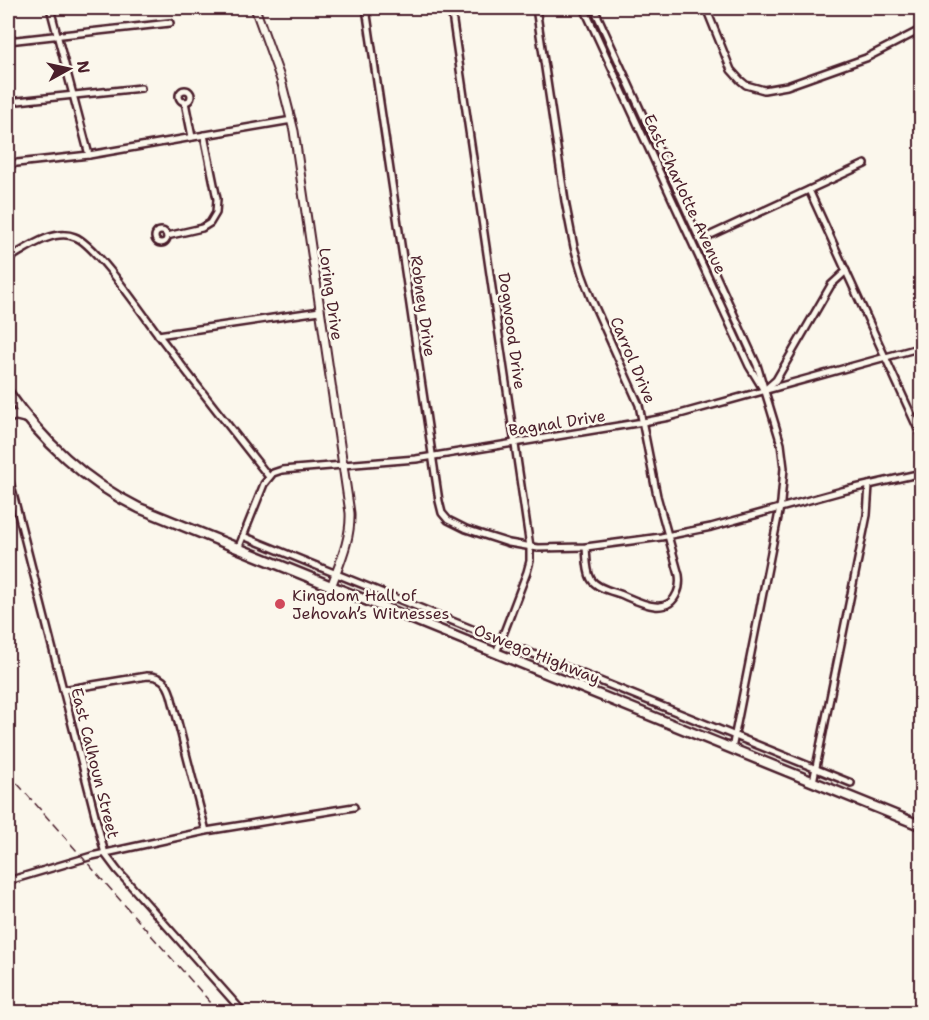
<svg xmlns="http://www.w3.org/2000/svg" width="929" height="1020" viewBox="0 0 929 1020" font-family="'Shantell Sans',sans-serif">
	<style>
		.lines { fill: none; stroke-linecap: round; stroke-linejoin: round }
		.minor-casing { stroke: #4a1f2b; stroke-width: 10 }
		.tertiary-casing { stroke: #4a1f2b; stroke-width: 11 }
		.primary-casing { stroke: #4a1f2b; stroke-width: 13 }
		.minor { stroke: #fbf7ec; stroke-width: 5 }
		.tertiary { stroke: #fbf7ec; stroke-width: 7 }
		.primary { stroke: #fbf7ec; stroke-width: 8 }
		.rail { stroke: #4a1f2b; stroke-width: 1.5; stroke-dasharray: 9 4.5; stroke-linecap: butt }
		.poi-dot { fill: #d1495b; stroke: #fbf7ec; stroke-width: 2 }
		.labels { text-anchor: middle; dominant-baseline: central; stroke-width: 5; stroke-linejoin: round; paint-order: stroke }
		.street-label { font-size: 16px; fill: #4a1f2b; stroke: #fbf7ec }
		.poi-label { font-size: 16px; fill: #4a1f2b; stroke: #fbf7ec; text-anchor: start }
	</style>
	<rect width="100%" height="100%" fill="#fbf7ec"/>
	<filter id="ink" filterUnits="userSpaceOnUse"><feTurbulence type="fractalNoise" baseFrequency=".0167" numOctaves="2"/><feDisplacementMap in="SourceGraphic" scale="12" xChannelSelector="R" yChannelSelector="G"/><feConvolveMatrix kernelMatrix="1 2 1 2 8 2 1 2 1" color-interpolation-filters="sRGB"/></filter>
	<g filter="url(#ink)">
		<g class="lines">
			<g class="minor-casing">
				<g id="minor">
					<path d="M50,8L89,155"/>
					<path d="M366,8L439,501L442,513L448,520L466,529L487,536L509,543L538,548L586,547L661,537L711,527L842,491L922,473"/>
					<path d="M451,8L530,547V561L527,572L496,653"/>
					<path d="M536,8L565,201L574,247L582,274L591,298L639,405L657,496L679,575C680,582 680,587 677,593C667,618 637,601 620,594C611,591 596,588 591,579C586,570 587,557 586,547"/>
					<path d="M584,8L749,366L763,389"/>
					<path d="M594,8L757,365L781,444L784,468L781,502L732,749"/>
					<path d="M706,8L731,70L740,80L746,85L764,90L787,86L866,58L922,29"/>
					<path d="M8,41L170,23"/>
					<circle cx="185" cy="96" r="6"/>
					<path d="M8,102L141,88"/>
					<path d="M185,102L192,137"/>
					<path d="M8,164L89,155L292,120"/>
					<path d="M809,190L922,438"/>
					<circle cx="161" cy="237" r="6"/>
					<path d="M167,236L202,228L210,223L216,213L217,199L204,135"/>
					<path d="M700,240L865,164"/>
					<path d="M8,259C26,249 53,228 75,237C95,244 142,313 157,333C194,382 231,429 269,477"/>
					<path d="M158,335L320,311"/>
					<path d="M768,387L776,380L831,285L846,271"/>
					<path d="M8,474L105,854L117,870L243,1012"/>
					<path d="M243,536L851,783"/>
					<path d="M238,549L264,484L273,473L282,470L416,459L643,422L669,417L922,347"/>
					<path d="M63,690L147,676C161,676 167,682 171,695L206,831"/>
					<path d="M813,782L867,515L869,485"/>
					<path d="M8,881L92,856L206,831L354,807"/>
					<path d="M105,1012L106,1010"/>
				</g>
			</g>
			<g class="tertiary-casing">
				<path id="tertiary" d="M255,8L281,80L294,131L350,513C351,539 340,562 331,587"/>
			</g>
			<g class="primary-casing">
				<g id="primary">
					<path d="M8,392C41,440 86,482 139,508L922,826"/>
					<path d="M8,418L15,415L27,418"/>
				</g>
			</g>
			<use href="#minor" class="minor"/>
			<use href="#tertiary" class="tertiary"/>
			<use href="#primary" class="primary"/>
			<path class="rail" d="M8,773L219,1012"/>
		</g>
	</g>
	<circle class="poi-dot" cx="280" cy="604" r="6"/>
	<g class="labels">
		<g class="street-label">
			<text transform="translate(685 194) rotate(65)">East Charlotte Avenue</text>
			<text transform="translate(331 294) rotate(82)">Loring Drive</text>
			<text transform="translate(423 306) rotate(82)">Robney Drive</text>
			<text transform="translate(512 331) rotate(82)">Dogwood Drive</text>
			<text transform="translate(633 360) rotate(67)">Carrol Drive</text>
			<text transform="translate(557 423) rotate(-9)">Bagnal Drive</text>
			<text transform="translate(537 654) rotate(22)">Oswego Highway</text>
			<text transform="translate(95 763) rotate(76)">East Calhoun Street</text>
		</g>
		<g class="poi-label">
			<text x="292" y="595">Kingdom Hall of<tspan x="292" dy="18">Jehovah’s Witnesses</tspan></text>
		</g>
	</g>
	<rect width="929" height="1020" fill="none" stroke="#fbf7ec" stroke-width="30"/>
	<rect x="15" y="15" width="899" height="990" fill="none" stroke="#4a1f2b" stroke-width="2" filter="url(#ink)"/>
	<g transform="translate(69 69) rotate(82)" stroke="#fbf7ec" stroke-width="4.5" paint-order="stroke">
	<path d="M0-4.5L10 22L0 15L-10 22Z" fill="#4a1f2b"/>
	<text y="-9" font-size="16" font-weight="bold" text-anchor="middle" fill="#4a1f2b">N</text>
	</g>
</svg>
